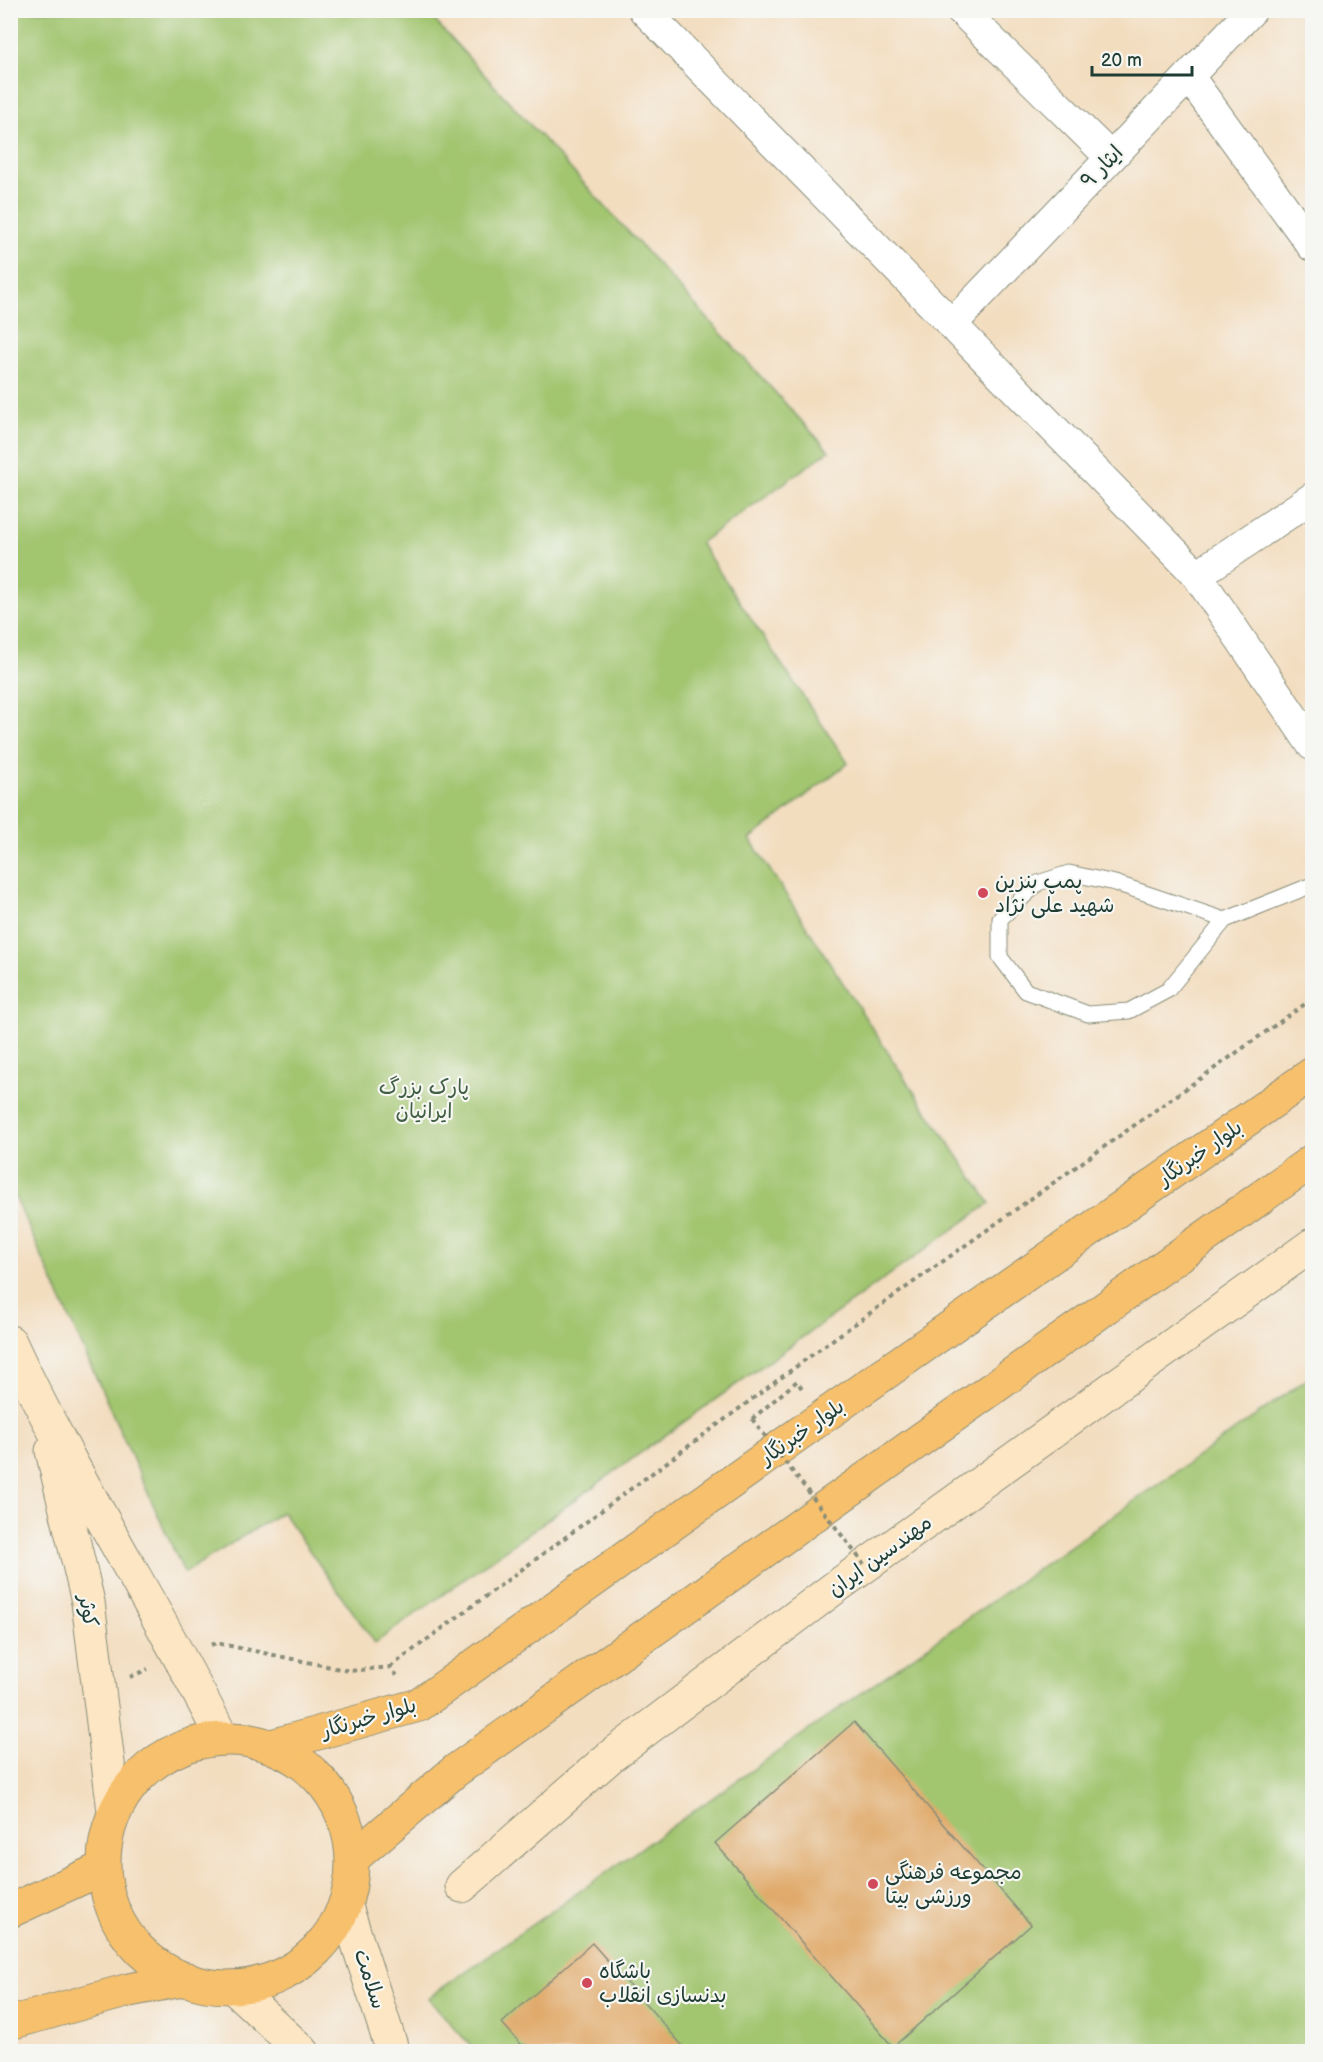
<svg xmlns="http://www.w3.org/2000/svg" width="1323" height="2062" viewBox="0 0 1323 2062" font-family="'Balsamiq Sans','Playpen Sans Arabic',sans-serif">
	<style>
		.green { fill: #a2c56f; stroke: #608152; stroke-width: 1.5 }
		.building { fill: #e0aa6c }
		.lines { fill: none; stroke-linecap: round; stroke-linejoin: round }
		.lane-casing { stroke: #898d7a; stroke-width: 17 }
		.street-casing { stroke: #898d7a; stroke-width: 32 }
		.secondary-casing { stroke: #898d7a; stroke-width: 35 }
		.highway-casing { stroke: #898d7a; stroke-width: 35 }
		.path { stroke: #898d7a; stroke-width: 4; stroke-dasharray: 4.5 4.5; stroke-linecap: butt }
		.lane { stroke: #fff; stroke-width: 15 }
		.street { stroke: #fff; stroke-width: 30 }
		.secondary { stroke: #fce6c4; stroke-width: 33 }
		.highway { stroke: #f7c06c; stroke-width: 33 }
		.path-bridge { stroke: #898d7a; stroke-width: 4; stroke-dasharray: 4.5 4.5; stroke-linecap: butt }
		.poi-dot { fill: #d1495b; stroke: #f6f6f2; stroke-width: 2 }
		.labels { text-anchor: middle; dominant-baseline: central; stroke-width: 4.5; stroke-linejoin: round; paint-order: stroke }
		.street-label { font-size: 21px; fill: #1f3d34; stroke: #f6f6f2 }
		.poi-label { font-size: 21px; fill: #1f3d34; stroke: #f6f6f2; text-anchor: start }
		.park-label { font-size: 21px; fill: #405f43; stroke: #f6f6f2 }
	</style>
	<rect width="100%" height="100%" fill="#f6f6f2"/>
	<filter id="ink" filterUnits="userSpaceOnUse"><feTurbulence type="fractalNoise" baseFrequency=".0167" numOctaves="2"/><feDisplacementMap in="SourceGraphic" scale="12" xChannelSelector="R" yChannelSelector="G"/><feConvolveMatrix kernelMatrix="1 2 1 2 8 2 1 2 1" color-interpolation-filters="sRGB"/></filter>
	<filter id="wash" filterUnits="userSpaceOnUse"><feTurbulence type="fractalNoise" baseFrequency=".008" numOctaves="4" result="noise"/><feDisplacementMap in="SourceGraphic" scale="24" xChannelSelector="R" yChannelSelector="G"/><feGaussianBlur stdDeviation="1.35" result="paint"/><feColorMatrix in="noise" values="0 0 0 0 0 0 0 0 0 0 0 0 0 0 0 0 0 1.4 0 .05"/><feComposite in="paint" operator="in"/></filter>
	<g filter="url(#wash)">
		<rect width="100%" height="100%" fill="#f3ddbf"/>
		<g class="green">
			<path d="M10,11H426L829,451L700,543L848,763L750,839L905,1079L990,1203L375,1643L282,1512L184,1573L11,1188Z"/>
			<path d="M1312,1376V2051H475L428,1998Z"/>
		</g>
		<g id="blocks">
			<g class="building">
				<path d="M854,1722L1031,1925L893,2047L715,1843Z"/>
				<path d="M592,1943L688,2052H528L502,2023Z"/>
			</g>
		</g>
	</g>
	<g filter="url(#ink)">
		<use href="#blocks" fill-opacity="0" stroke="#898d7a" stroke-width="1.5"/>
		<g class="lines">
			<g class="lane-casing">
				<path id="lane" d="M1225,920L1115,883L1069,873L1038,883L1000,919V957L1026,991L1088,1014L1129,1011L1168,990L1225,920L1312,885"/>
			</g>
			<g class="street-casing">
				<g id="street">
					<path d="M644,10L1197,575L1312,745"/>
					<path d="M961,10L1110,157"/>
					<path d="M1190,78L1312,246"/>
					<path d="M952,324L1252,10"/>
					<path d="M1197,575L1312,498"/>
				</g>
			</g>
			<g class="secondary-casing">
				<g id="secondary">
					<path d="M10,1342C73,1478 155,1604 222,1738"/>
					<path d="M52,1451L88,1602L114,1811"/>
					<path d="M462,1886L611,1756L833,1589L1312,1245"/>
					<path d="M346,1907L393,2052"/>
					<path d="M233,1987L303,2052"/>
				</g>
			</g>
			<g class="highway-casing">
				<g id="highway">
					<circle cx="228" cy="1863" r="124"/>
					<path d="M271,1746L419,1705L821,1418L1312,1074"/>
					<path d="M353,1858L455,1771L1312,1161"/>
					<path d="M10,1911L103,1868"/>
					<path d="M10,2023L129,1990L187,1979"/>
				</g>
			</g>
			<g class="path">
				<path d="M752,1419L797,1381L802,1389"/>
				<path d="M211,1645L216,1643L350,1671L390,1667L398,1677"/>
				<path d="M390,1667L828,1343L1312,999"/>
				<path d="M130,1677L148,1669"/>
			</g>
			<use href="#lane" class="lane"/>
			<use href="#street" class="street"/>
			<use href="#secondary" class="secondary"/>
			<use href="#highway" class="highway"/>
			<path class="path-bridge" d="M752,1419L864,1564"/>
		</g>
	</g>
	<g class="poi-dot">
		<circle cx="983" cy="893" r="6"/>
		<circle cx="873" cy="1884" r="6"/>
		<circle cx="587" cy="1983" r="6"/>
	</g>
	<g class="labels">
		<g class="street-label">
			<text transform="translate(1102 167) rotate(-46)">ایثار ۹</text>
			<text transform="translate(1200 1153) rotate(-35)">بلوار خبرنگار</text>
			<text transform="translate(802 1432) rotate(-35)">بلوار خبرنگار</text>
			<text transform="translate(880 1556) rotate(-36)">مهندسین ایران</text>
			<text transform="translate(88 1611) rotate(81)">کوثر</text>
			<text transform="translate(369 1718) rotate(-16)">بلوار خبرنگار</text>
			<text transform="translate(370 1979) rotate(72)">سلامت</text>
		</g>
		<g class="poi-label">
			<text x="995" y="881">پمپ بنزین<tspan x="995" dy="24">شهید علی نژاد</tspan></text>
			<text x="885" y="1872">مجموعه فرهنگی<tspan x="885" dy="24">ورزشی بیتا</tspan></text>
			<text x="599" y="1971">باشگاه<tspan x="599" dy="24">بدنسازی انقلاب</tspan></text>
		</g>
		<g class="park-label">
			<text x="424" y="1087">پارک بزرگ<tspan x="424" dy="24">ایرانیان</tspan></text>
		</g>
	</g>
	<rect width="1323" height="2062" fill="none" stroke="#f6f6f2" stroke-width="36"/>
	<path d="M1092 66v9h100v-9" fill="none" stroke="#1f3d34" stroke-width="3"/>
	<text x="1101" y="66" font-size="18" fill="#1f3d34" stroke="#f6f6f2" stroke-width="4.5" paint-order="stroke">20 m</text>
</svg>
